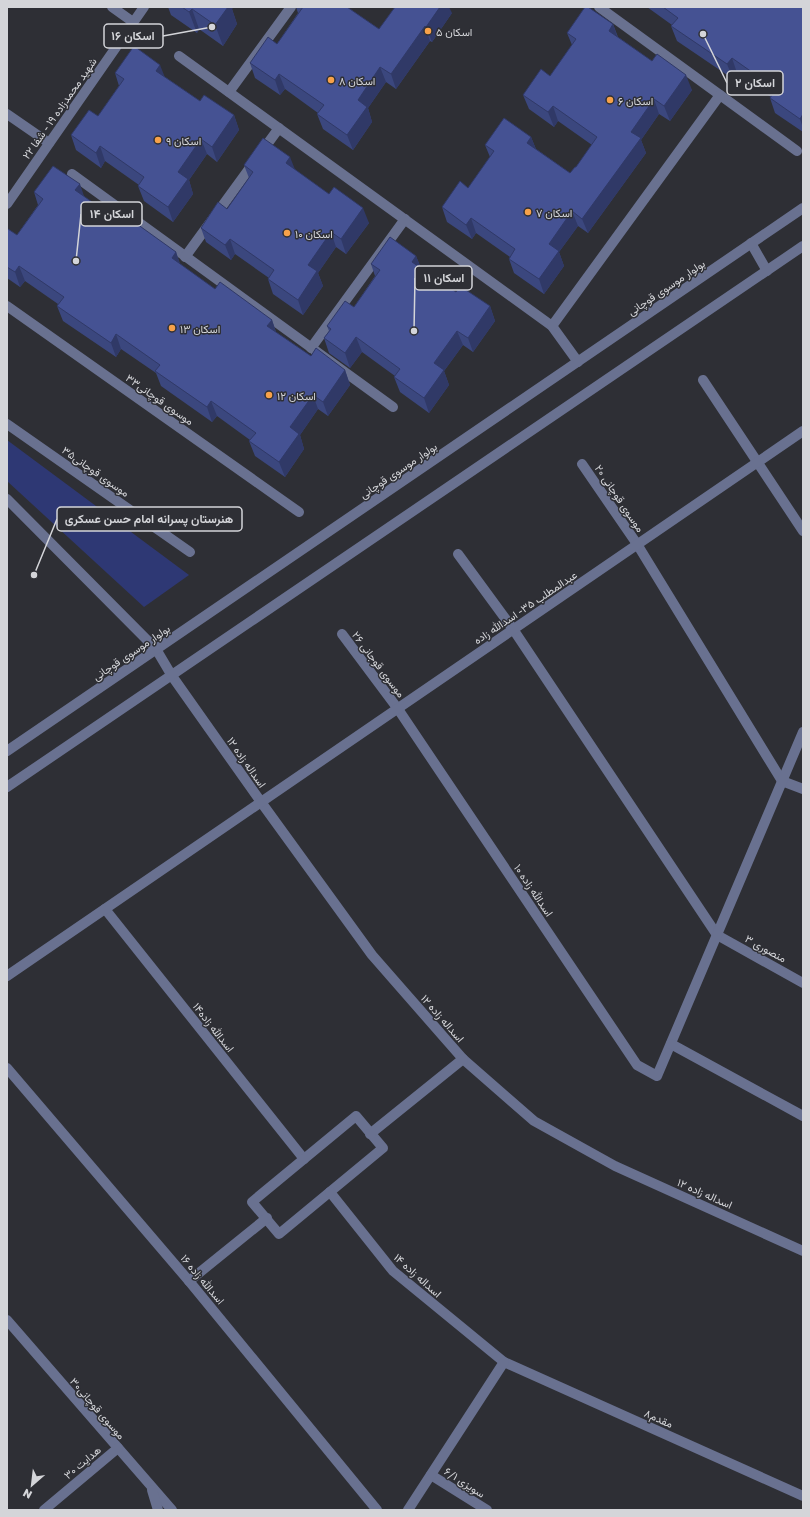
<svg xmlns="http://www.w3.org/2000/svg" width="810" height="1517" viewBox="0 0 810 1517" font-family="'Golos Text',Vazirmatn,sans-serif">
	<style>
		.green { fill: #2e3874 }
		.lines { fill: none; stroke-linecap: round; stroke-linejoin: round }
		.minor { stroke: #697190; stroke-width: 10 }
		.wall { fill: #3b477e }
		.shaded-wall { fill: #303967 }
		.building { fill: #455293; stroke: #303967 }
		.poi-dot { fill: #f7a149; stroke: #2e2f35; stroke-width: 1.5 }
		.labels { text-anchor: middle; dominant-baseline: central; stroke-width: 3; stroke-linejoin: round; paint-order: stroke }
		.poi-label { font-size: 11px; fill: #d4d5d9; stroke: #2e2f35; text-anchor: start }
		.street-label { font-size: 11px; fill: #d4d5d9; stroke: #2e2f35 }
		.leader { fill: none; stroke: #d4d5d9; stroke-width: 1.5 }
		.callout-dot { fill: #d4d5d9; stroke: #2e2f35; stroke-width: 1.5 }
		.callout { fill: #2e2f35; stroke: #d4d5d9; stroke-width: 1.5 }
		.callout-label { font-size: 12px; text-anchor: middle; font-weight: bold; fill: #d4d5d9 }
	</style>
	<rect width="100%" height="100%" fill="#2e2f35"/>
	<path class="green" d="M7,440L189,575L144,607L7,481Z"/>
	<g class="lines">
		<g class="minor">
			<path d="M112,7L133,22"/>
			<path d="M599,7L797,151"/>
			<path d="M179,56L552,326L578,362"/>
			<path d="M229,92L291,7"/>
			<path d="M7,114L49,143"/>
			<path d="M72,174L393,407"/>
			<path d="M7,204L144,7"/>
			<path d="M751,243L767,271"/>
			<path d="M185,257L279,128"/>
			<path d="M7,306L299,512"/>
			<path d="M552,326L720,95"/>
			<path d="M311,348L405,219"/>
			<path d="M703,380L803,531"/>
			<path d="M7,424L190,552"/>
			<path d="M582,464L637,544L782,781L803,789"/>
			<path d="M7,499L156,649L172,676L261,802L372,955L463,1059L534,1121L615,1166L803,1251"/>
			<path d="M458,554L513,629L717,935L803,983"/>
			<path d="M342,634L398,709L637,1065L657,1076L803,732"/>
			<path d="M7,751L803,208"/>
			<path d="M7,787L803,246"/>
			<path d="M105,909L304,1159"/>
			<path d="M7,976L803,431"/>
			<path d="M671,1044L803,1116"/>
			<path d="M7,1068L189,1281L377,1510"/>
			<path d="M356,1116L383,1148L279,1234L252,1202Z"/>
			<path d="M370,1134L463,1059"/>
			<path d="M330,1192L393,1271L504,1362L803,1496"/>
			<path d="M189,1281L267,1218"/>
			<path d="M7,1320L172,1510"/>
			<path d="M431,1475L487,1510"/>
			<path d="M152,1490L158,1510"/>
			<path d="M44,1510L118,1448"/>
			<path d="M408,1510L504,1362"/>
		</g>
	</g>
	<g class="wall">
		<path d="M168,7H233L232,9L237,24L223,46L199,29L197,33L171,15Z"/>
		<path d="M296,7H347L379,29L452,13L432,42L430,41L396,89L386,82L368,108L372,122L353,150L323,129L317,114L318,113L285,89L280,95L255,78L250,63L277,44L298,13Z"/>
		<path d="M647,7H803V132L775,113L770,98L771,97L737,73L733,79L677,41L671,26L672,25Z"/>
		<path d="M613,24L618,37L692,90L670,121L659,114L641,140L646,153L588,233L578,226L559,252L564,266L544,294L514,273L509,259L510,257L476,233L472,239L447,222L442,207L468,188L490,157L485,145L531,137L536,149L570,173L576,167L592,145L558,121L554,127L529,109L523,95L550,76L572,45L567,33Z"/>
		<path d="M115,73L165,77L200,101L234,115L239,130L217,162L207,154L189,180L193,194L173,222L144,201L138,186L139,185L105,161L101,168L76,150L71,135L98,116L119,86Z"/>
		<path d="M244,165L294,169L369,223L346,254L336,247L318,273L323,286L303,315L273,294L268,279L269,278L235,254L231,260L206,242L201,228L227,209L249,178Z"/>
		<path d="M34,192L84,197L119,221L176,252L180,264L215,289L272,320L276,332L311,356L345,370L350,385L328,416L318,409L300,435L304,449L285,477L255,456L249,441L250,440L217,416L212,422L161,386L156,373L121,349L116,357L63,321L57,306L58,304L25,281L20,287L7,278V230L17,235L38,205Z"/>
		<path d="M416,256L421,268L456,292L490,306L495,321L473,352L463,345L444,371L449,385L429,413L400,392L394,377L395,376L362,352L350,368L329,353L324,338L329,331L327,326L354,307L375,276L371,264Z"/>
	</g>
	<g class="shaded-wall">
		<path d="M223,7H233L232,9L237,24L223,46L215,25Z"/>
		<path d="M440,7H449L452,13L432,42L426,27Z"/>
		<path d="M192,9L199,29L197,33L189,12Z"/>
		<path d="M613,24L618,39L609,31Z"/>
		<path d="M425,26L430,41L396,89L391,74Z"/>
		<path d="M732,58L737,73L733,79L727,64Z"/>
		<path d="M160,65L166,80L156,71Z"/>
		<path d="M380,67L386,82L368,108L372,122L353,150L347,135L358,100Z"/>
		<path d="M279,74L285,89L280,95L275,80Z"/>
		<path d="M686,75L692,90L670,121L664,106Z"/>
		<path d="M654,99L659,114L641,140L646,153L588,233L582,219L631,132Z"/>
		<path d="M553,106L558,121L554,127L548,112Z"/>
		<path d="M803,114V128L800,119Z"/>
		<path d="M234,115L239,130L217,162L212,147Z"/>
		<path d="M531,137L537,152L527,143Z"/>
		<path d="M201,139L207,154L189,180L193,194L173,222L168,207L178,172Z"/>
		<path d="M100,146L105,161L101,168L96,153Z"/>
		<path d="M290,157L296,172L286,163Z"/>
		<path d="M80,184L85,199L75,190Z"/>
		<path d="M363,208L369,223L346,254L341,239Z"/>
		<path d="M572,211L578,226L559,252L564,266L544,294L539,279L549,244Z"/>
		<path d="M471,218L476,233L472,239L466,225Z"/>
		<path d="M331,232L336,247L318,273L323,286L303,315L298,300L308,265Z"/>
		<path d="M230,239L235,254L231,260L225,245Z"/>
		<path d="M176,252L181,267L172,258Z"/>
		<path d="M416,256L422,271L412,262Z"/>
		<path d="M19,266L25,281L20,287L15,272Z"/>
		<path d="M490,306L495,321L473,352L468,338Z"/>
		<path d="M272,320L277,335L267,326Z"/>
		<path d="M457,331L463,345L444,371L449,385L429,413L424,398L434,363Z"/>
		<path d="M116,334L121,349L116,357L111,343Z"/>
		<path d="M356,337L362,352L350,368L345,353Z"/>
		<path d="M345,370L350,385L328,416L323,402Z"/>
		<path d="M313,395L318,409L300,435L304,449L285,477L279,462L290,427Z"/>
		<path d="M211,401L217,416L212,422L207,407Z"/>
	</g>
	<g class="building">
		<path d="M182,7H228L215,25L192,9L189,12Z"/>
		<path d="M303,7H347L379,29L395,7H440L426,27L425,26L391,74L380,67L358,100L367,107L347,135L317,114L324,105L279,74L275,80L250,63L268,37L277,44Z"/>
		<path d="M585,7H588L613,24L609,31L652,61L657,54L686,75L664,106L654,99L631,132L641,138L582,219L572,211L549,244L559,251L539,279L509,259L515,249L471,218L466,225L442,207L460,181L468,188L494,151L485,145L504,118L531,137L527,143L570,173L575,167H576L597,137L553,106L548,112L523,95L541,69L550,76L576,39L567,33Z"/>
		<path d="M663,7H803V114L800,119L770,98L776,89L732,58L727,64L671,26L678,18Z"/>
		<path d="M134,46L160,65L156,71L200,101L204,95L234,115L212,147L201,139L178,172L188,179L168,207L138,186L144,177L100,146L96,153L71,135L89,110L98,116L124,79L115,73Z"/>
		<path d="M263,138L290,157L286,163L329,194L334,187L363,208L341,239L331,232L308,265L317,271L298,300L268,279L274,270L230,239L225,245L201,228L218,202L227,209L253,172L244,165Z"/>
		<path d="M53,166L80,184L75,190L119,221L123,214L176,252L172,258L215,289L220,282L272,320L267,326L311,356L316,348L345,370L323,402L313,395L290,427L299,434L279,462L249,441L256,433L211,401L207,407L155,371L160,365L116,334L111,343L57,306L64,297L19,266L15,272L7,267V230L8,229L17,235L43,199L34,192Z"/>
		<path d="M390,237L416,256L412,262L456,292L460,286L490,306L468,338L457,331L434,363L444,370L424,398L394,377L400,369L356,337L345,353L324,338L331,329L327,326L345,301L354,307L380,270L371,264Z"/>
	</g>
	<g class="poi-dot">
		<circle cx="428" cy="31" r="4"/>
		<circle cx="331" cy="80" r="4"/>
		<circle cx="610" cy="100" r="4"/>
		<circle cx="158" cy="140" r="4"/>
		<circle cx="528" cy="212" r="4"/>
		<circle cx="287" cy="233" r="4"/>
		<circle cx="172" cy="328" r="4"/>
		<circle cx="269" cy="395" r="4"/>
	</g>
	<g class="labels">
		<g class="poi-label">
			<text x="436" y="31">اسکان ۵</text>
			<text x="339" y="80">اسکان ۸</text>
			<text x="618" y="100">اسکان ۶</text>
			<text x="166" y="140">اسکان ۹</text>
			<text x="536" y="212">اسکان ۷</text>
			<text x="295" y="233">اسکان ۱۰</text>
			<text x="180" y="328">اسکان ۱۳</text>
			<text x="277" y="395">اسکان ۱۲</text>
		</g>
		<g class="street-label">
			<text transform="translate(59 108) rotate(-55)">شهید محمدزاده ۱۹ - شفا ۲۲</text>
			<text transform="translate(666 287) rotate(-34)">بولوار موسوی قوچانی</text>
			<text transform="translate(160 399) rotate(35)">موسوی قوچانی۳۳</text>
			<text transform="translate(398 470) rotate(-34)">بولوار موسوی قوچانی</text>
			<text transform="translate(96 471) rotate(35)">موسوی قوچانی۳۵</text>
			<text transform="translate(620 498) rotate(56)">موسوی قوچانی ۲۰</text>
			<text transform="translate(525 607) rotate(-34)">عبدالمطلب ۳۵- اسدالله زاده</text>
			<text transform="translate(131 652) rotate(-34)">بولوار موسوی قوچانی</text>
			<text transform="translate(379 664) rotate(53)">موسوی قوجانی ۲۶</text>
			<text transform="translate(247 762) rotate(55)">اسداله زاده ۱۲</text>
			<text transform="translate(534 890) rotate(56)">اسدالله زاده ۱۰</text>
			<text transform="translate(766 948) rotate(29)">منصوری ۳</text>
			<text transform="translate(443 1018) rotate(49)">اسداله زاده ۱۲</text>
			<text transform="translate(214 1027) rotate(52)">اسدالله زاده۱۴</text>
			<text transform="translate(705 1193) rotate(24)">اسداله زاده ۱۲</text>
			<text transform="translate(418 1275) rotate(42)">اسداله زاده ۱۴</text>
			<text transform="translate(203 1279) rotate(50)">اسدالله زاده ۱۶</text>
			<text transform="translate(98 1408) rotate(49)">موسوی قوچانی۳۰</text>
			<text transform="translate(659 1418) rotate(24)">مقدم۸</text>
			<text transform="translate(82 1462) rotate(-40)">هدایت ۳۰</text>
			<text transform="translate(465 1482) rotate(33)">سویزی ۶/۱</text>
		</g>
	</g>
	<path class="leader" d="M212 27L163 36M703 34L727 83M76 261L81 214M414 331L415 278M34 575L57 519"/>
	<g class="callout-dot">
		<circle cx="212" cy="27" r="4"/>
		<circle cx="703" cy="34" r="4"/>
		<circle cx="76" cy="261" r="4"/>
		<circle cx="414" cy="331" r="4"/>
		<circle cx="34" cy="575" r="4"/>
	</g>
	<g class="callout">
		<rect x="104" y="24" width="59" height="24" rx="4"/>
		<rect x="727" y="71" width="56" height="24" rx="4"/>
		<rect x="81" y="202" width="61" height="24" rx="4"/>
		<rect x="415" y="266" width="57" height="24" rx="4"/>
		<rect x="57" y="507" width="185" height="24" rx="4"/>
	</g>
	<g class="callout-label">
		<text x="133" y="40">اسکان ۱۶</text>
		<text x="755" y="87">اسکان ۲</text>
		<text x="112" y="218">اسکان ۱۴</text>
		<text x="444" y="282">اسکان ۱۱</text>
		<text x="149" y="523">هنرستان پسرانه امام حسن عسکری</text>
	</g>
	<rect width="810" height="1517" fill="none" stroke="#d4d5d9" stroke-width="16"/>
	<g transform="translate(32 1485) rotate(208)" stroke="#2e2f35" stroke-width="3" paint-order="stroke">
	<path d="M0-3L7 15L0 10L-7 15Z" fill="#d4d5d9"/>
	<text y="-6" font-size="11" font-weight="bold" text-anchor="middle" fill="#d4d5d9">N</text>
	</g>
</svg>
